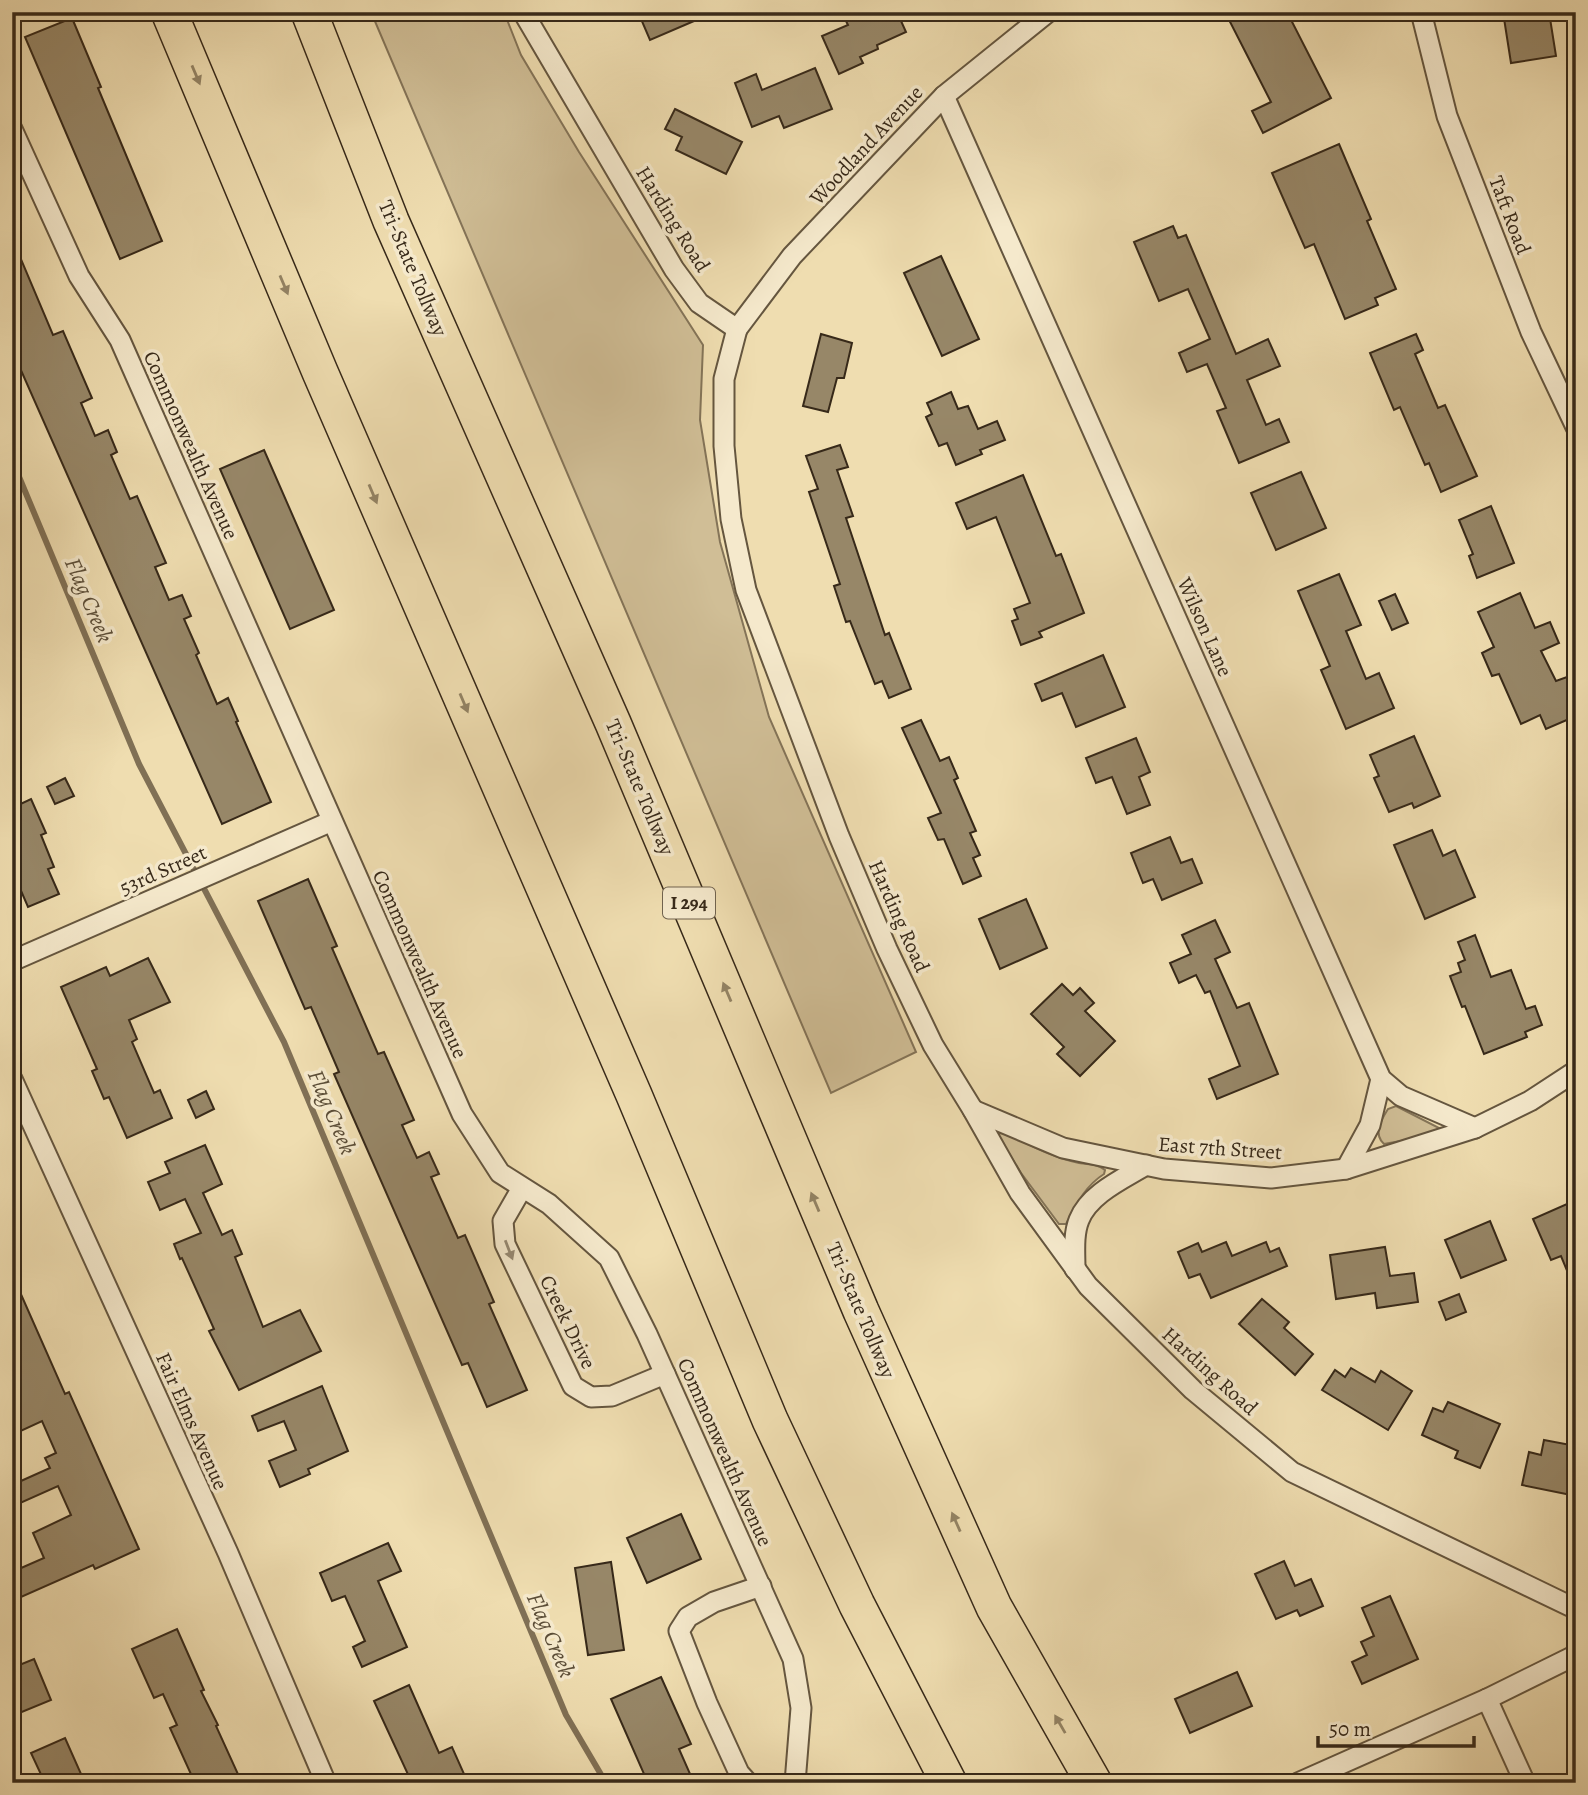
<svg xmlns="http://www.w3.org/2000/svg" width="1588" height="1795" viewBox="0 0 1588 1795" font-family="Alegreya,serif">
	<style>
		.green { fill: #d0be96; stroke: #847458; stroke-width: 2 }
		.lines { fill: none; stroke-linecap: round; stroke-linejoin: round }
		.stream { stroke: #807055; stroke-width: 6 }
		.building { fill: #978768; stroke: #372919; stroke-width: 2 }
		.minor-casing { stroke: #65563f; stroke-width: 23 }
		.motorway-casing { stroke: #372919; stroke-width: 38 }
		.minor { stroke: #f5e9cc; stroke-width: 19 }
		.motorway { stroke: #efddb0; stroke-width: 35 }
		.oneway { fill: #938364 }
		.oneway2 { fill: #968972 }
		.labels { text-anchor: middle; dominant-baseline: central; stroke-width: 7; stroke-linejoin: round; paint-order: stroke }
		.shield { fill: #f5e9cc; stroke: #70634f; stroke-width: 2 }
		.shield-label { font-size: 19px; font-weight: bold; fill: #372919 }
		.street-label { font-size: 21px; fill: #372919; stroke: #f5e9cc }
		.water-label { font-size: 23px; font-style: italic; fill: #5b4d37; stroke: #f5e9cc }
	</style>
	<rect width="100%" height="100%" fill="#efddb0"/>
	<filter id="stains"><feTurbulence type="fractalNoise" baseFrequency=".00286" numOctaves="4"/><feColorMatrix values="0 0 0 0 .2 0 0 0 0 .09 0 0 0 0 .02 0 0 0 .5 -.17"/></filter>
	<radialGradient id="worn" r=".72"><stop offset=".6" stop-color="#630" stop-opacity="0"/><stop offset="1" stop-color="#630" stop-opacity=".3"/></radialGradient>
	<g class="green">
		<path d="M371,12H504L521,55L579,152L703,345L700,420L720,542L769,717L916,1052L831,1093Z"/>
		<path d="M1396,1106L1443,1130L1423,1137L1384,1144C1373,1134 1381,1120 1388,1109Z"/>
		<path d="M1000,1133L1007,1134C1030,1145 1053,1158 1079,1163C1088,1164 1098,1164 1105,1170L1104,1174C1085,1186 1076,1205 1066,1224H1059L1021,1173L998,1136Z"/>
	</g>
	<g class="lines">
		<path class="stream" d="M12,460L139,764L284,1042L566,1715L606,1783"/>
	</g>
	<g class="building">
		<path d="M638,12H715L650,40Z"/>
		<path d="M860,12H897L906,32L877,45L878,49L860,57L863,63L839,74L822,36L848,25L845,19Z"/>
		<path d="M1225,12H1287L1331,98L1263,133L1252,111L1271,102Z"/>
		<path d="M1503,12H1549L1556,56L1511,63Z"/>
		<path d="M72,18L101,87L98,88L162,241L120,259L25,37Z"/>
		<path d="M815,68L832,109L784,128L779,116L752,127L735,83L756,74L762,90Z"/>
		<path d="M675,109L742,142L726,174L676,150L682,137L665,129Z"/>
		<path d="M1339,144L1371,219L1367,221L1396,289L1375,298L1378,305L1345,319L1314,244L1305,248L1272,173Z"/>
		<path d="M1173,226L1178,238L1186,235L1236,354L1268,339L1280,366L1247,380L1266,425L1279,419L1289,442L1239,463L1217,411L1226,408L1207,364L1187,372L1179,353L1210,339L1188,289L1159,301L1134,242Z"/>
		<path d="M12,238L53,335L63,331L92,398L81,403L95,436L108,430L117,452L111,455L130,499L137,496L166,563L155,567L169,600L182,595L191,616L184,619L199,653L196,655L217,704L228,698L238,721L236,722L271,802L222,824L12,350Z"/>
		<path d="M941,256L979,339L942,356L904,273Z"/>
		<path d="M821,334L852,343L844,378H837L828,412L803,406Z"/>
		<path d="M1416,334L1423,350L1415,354L1438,408L1445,405L1477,476L1441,492L1429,463L1425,465L1400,407L1394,410L1370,353Z"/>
		<path d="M951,392L958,409L968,406L978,429L997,421L1005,440L980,450L982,454L956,465L947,443L939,446L926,417L932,414L927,403Z"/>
		<path d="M840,445L848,467L837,470L853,516L846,518L885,635L889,633L911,689L889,698L882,681L875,684L850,621L846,622L834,586L840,584L809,492L818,489L806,456Z"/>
		<path d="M264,450L334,610L290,629L220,469Z"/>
		<path d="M1301,472L1326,528L1276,550L1251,493Z"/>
		<path d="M1023,475L1056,556L1061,554L1084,613L1039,632L1042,637L1021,645L1012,621L1018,619L1014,609L1030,603L996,517L967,529L956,503Z"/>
		<path d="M1491,506L1514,563L1477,578L1469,556L1473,554L1459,520Z"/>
		<path d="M1339,574L1361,625L1346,631L1366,679L1379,673L1394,708L1346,729L1321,670L1330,666L1298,591Z"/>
		<path d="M1520,593L1535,628L1550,622L1559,643L1541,651L1556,681L1567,677L1570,684L1576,681V716L1546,729L1540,715L1521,724L1499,674L1492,676L1482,653L1494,647L1478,612Z"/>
		<path d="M1395,594L1408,623L1392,630L1379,601Z"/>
		<path d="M1103,655L1125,707L1076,727L1062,693L1042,701L1035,684Z"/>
		<path d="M921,720L940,761L949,757L958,778L954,780L976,831L970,833L980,855L973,858L981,876L963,884L944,839L938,840L928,818L941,813L902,728Z"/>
		<path d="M1414,736L1440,796L1414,808L1412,803L1389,812L1374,778L1379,776L1370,755Z"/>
		<path d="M1136,738L1150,772L1139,777L1150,805L1127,814L1112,777L1096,783L1086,758Z"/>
		<path d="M65,778L74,796L55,804L47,787Z"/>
		<path d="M31,799L46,833L41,835L54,867L48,869L59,894L28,907L12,870V808Z"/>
		<path d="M1432,830L1443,856L1455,850L1475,897L1425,919L1394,845Z"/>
		<path d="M1170,837L1181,863L1192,859L1202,883L1162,900L1153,879L1143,883L1131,853Z"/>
		<path d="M308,879L337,946L332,948L378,1054L384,1052L414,1120L402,1125L417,1158L429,1152L439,1174L431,1177L458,1238L465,1235L494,1302L489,1304L527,1390L487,1407L468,1363L462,1365L334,1074L339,1072L311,1007L305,1009L258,901Z"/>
		<path d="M1026,899L1047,948L1000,969L979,919Z"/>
		<path d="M1215,920L1230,952L1215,959L1237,1008L1249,1003L1278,1074L1217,1099L1209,1079L1240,1066L1210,991L1205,993L1196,975L1179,983L1170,963L1191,954L1182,935Z"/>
		<path d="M1475,935L1491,977L1511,970L1526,1009L1535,1006L1542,1025L1525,1032L1527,1037L1484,1054L1465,1006L1462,1007L1450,976L1461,972L1458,963L1465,960L1458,942Z"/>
		<path d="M148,958L170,1002L129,1020L137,1039L132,1042L154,1093L160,1090L172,1118L127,1138L109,1097L104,1099L92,1071L97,1069L61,987L106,967L110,976Z"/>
		<path d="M1062,984L1073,995L1080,988L1094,1003L1085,1011L1115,1041L1080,1076L1057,1054L1064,1047L1031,1014Z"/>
		<path d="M206,1091L214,1109L196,1118L188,1100Z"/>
		<path d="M205,1145L222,1184L203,1193L222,1235L232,1230L242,1254L235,1257L263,1327L300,1310L321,1351L239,1390L209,1331L214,1329L182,1258L180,1259L174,1244L201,1233L185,1199L160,1210L148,1182L170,1173L165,1162Z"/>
		<path d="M1576,1200V1290H1575L1561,1256L1551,1260L1533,1219Z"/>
		<path d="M1490,1221L1506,1260L1461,1278L1445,1240Z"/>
		<path d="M1226,1242L1232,1256L1266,1242L1270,1252L1279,1248L1287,1266L1211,1298L1200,1274L1189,1278L1178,1252L1198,1243L1202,1252Z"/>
		<path d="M1385,1247L1390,1276L1414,1273L1418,1302L1377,1308L1375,1293L1336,1299L1330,1255Z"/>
		<path d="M12,1274L65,1394L69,1392L139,1549L95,1569L93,1565L12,1601V1572L44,1558L33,1533L71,1515L58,1486L18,1504L12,1491V1485L50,1468L45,1458L56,1453L42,1421L12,1435Z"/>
		<path d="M1459,1294L1466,1312L1446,1320L1439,1302Z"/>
		<path d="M1262,1299L1289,1322L1284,1328L1313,1354L1295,1375L1239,1324Z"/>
		<path d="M1351,1368L1375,1382L1381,1371L1412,1391L1388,1430L1322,1390L1335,1370L1345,1377Z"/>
		<path d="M322,1386L348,1451L308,1469L310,1474L280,1487L269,1461L296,1450L284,1421L258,1431L252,1416Z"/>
		<path d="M1448,1402L1500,1424L1480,1468L1455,1458L1458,1451L1422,1435L1433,1408L1443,1412Z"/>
		<path d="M1544,1440L1576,1446V1496L1522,1485L1529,1452L1541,1455Z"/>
		<path d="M681,1514L701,1559L647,1583L627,1538Z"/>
		<path d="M388,1543L401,1571L378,1581L407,1647L362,1667L353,1647L365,1641L345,1596L332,1601L320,1573Z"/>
		<path d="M1284,1561L1295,1586L1311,1579L1323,1606L1300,1616L1297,1610L1276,1619L1255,1574Z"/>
		<path d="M611,1562L624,1650L588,1655L575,1568Z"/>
		<path d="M1390,1596L1418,1659L1362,1684L1352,1662L1367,1655L1361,1642L1374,1636L1362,1608Z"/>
		<path d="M177,1629L204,1690L201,1691L218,1725L216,1726L242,1783H195L170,1728L177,1725L163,1694L154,1698L132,1649Z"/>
		<path d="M34,1659L51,1700L12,1716V1668Z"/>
		<path d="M1237,1672L1252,1706L1190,1733L1175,1699Z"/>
		<path d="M661,1677L691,1744L679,1749L694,1783H648L611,1699Z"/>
		<path d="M409,1685L439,1753L452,1747L468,1783H412L374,1701Z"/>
		<path d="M65,1738L85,1783H45L31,1753Z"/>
	</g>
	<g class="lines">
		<g class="minor-casing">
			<g id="minor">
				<path d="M523,12L674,269L699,303L737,329L724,379V446L731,519L746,590L839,836L887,949L933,1045L973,1110L1020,1193L1088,1286L1193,1390L1292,1472L1576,1609"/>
				<path d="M1421,12L1447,116L1531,332L1576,427"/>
				<path d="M944,96L1381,1079L1401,1096L1475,1128"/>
				<path d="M12,129L79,276L120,340L462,1114L500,1173L549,1204L609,1258L647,1334L793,1659L801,1708L795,1783"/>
				<path d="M737,329L792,256L944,96L1048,12"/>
				<path d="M12,961L332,821"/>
				<path d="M12,1079L228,1553L326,1783"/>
				<path d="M973,1110L1063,1148L1164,1169L1271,1178L1346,1169L1475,1128L1530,1101L1576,1071"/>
				<path d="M1346,1169L1370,1125L1381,1079"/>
				<path d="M522,1188L503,1221L505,1244L573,1386L591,1397L612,1396L665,1374"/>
				<path d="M1075,1269C1075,1253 1073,1235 1079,1220C1089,1194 1123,1179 1146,1165"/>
				<path d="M1487,1699L1525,1783"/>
				<path d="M748,1783L739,1773L707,1703L679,1631L688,1617L714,1602L761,1586"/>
				<path d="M1298,1783L1487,1699L1576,1655"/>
			</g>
		</g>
		<g class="motorway-casing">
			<g id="motorway">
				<path d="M169,12L320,372L634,1095L770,1420L857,1605L949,1783"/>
				<path d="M309,12L391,221L613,723L861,1311L994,1607L1094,1783"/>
			</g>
		</g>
		<use href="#minor" class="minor"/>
		<use href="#motorway" class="motorway"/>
	</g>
	<defs><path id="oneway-solid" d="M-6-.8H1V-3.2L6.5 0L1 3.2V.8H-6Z" transform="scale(1.75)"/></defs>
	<g class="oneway">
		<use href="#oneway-solid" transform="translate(196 75) rotate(67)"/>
		<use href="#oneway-solid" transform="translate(284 285) rotate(67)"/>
		<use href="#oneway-solid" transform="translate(373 494) rotate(67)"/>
		<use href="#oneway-solid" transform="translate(464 703) rotate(67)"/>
		<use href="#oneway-solid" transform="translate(727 992) rotate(-113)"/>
		<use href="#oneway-solid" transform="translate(815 1202) rotate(-113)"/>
		<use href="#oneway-solid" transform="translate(956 1522) rotate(-114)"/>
		<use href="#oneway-solid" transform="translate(1060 1724) rotate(-120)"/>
	</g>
	<use class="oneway2" href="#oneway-solid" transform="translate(509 1250) rotate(69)"/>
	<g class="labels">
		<rect class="shield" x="663" y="887.5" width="52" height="31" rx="5"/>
		<g class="shield-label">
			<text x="689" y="903">I 294</text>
		</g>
		<g class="street-label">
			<text transform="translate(866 145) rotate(-47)">Woodland Avenue</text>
			<text transform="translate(1510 215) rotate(69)">Taft Road</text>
			<text transform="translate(673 219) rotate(58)">Harding Road</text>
			<text transform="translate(413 268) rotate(67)">Tri-State Tollway</text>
			<text transform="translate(191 445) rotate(66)">Commonwealth Avenue</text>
			<text transform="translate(1205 627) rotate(66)">Wilson Lane</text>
			<text transform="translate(640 787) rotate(67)">Tri-State Tollway</text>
			<text transform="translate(163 870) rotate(-24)">53rd Street</text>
			<text transform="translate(899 916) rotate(66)">Harding Road</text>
			<text transform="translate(420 964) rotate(66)">Commonwealth Avenue</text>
			<text transform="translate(1220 1148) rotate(4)">East 7th Street</text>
			<text transform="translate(861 1310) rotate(67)">Tri-State Tollway</text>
			<text transform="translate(568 1322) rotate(64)">Creek Drive</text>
			<text transform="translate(1210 1371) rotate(42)">Harding Road</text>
			<text transform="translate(192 1421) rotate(66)">Fair Elms Avenue</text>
			<text transform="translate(725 1452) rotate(66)">Commonwealth Avenue</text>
		</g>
		<g class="water-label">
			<text transform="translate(89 600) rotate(67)">Flag Creek</text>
			<text transform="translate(332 1112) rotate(67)">Flag Creek</text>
			<text transform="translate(551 1635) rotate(67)">Flag Creek</text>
		</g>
	</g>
	<rect width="1588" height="1795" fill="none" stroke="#efddb0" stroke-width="42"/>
	<rect x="14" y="14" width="1560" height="1767" fill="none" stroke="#372919" stroke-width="3.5"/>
	<rect x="21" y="21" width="1546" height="1753" fill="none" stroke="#372919" stroke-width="2"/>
	<path d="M1318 1736v10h156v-10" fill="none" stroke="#372919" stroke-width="3.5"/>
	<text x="1329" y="1736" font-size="21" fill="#372919" stroke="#f5e9cc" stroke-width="5" paint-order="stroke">50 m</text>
	<rect width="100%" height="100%" filter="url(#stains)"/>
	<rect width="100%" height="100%" fill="url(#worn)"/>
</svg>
